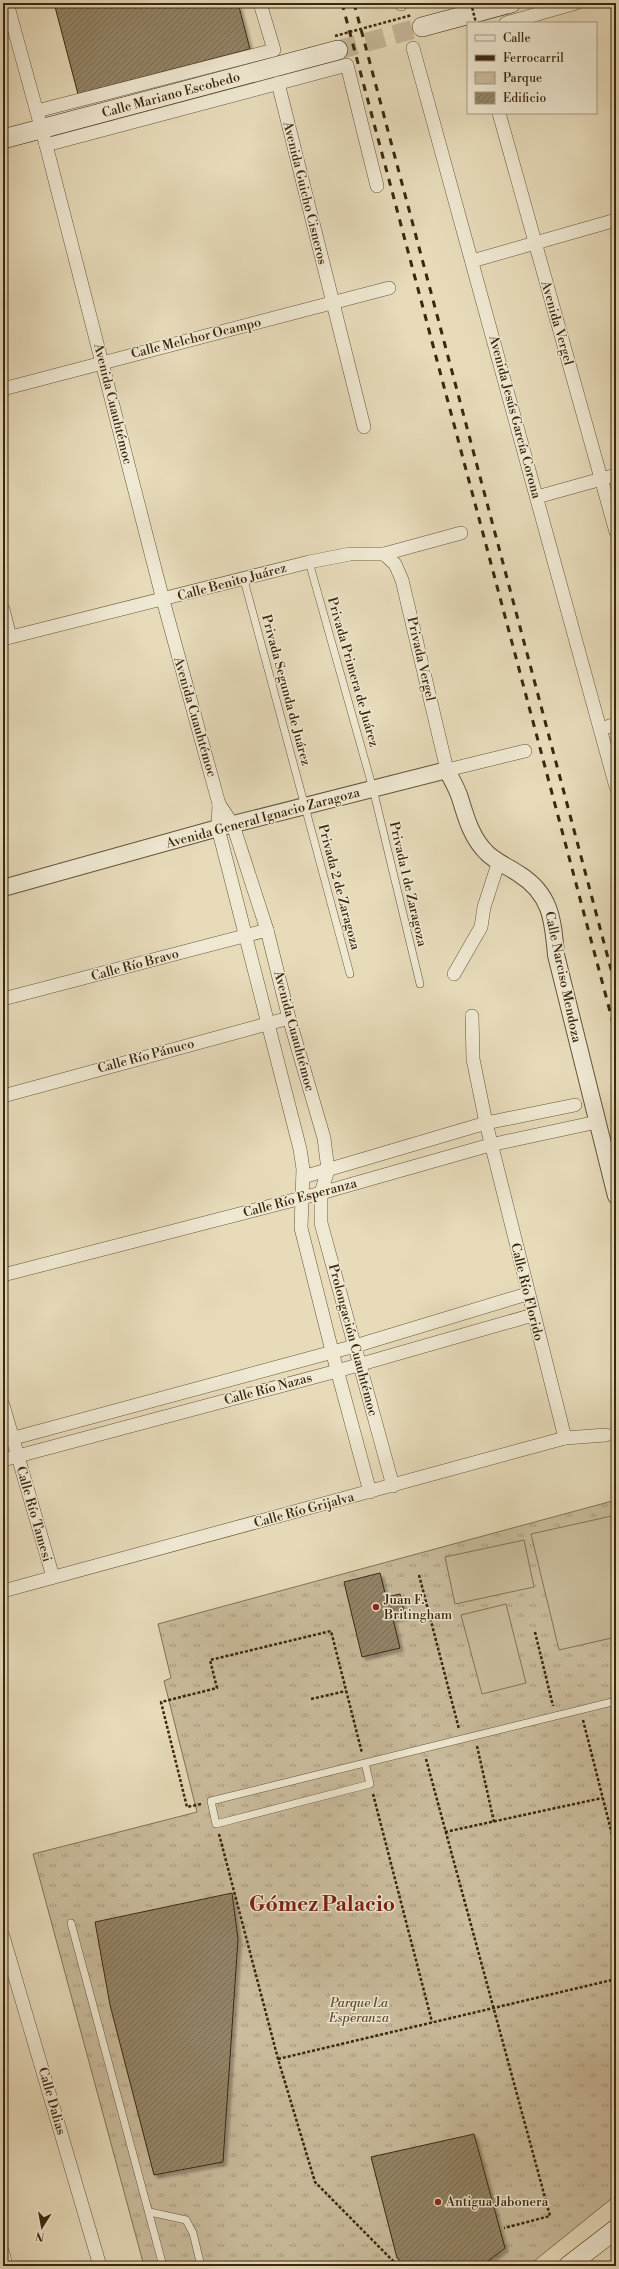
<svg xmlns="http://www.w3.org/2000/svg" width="619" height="2269" viewBox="0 0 619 2269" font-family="'Libre Bodoni',serif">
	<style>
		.park { fill: url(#park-tufts); stroke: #827256 }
		.garden { fill: #cabc9d; stroke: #827256 }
		.building { fill: url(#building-hatch); stroke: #3b270f; filter: url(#shadow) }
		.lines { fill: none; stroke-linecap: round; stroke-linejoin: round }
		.secondary-tunnel { stroke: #c5b798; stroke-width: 19; stroke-dasharray: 19 10; stroke-linecap: butt }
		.service-casing { stroke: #66543a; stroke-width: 8 }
		.minor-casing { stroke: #66543a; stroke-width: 14 }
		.tertiary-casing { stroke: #66543a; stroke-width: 18 }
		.secondary-casing { stroke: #3b270f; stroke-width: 20 }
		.path { stroke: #3b270f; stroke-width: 2.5; stroke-dasharray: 3 2; stroke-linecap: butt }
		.service { stroke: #efe8d2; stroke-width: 7 }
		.minor { stroke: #efe8d2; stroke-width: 13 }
		.tertiary { stroke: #efe8d2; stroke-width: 16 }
		.secondary { stroke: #efe8d2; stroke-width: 19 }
		.rail { stroke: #3b270f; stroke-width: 3; stroke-dasharray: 7 7; stroke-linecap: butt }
		.path-bridge { stroke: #3b270f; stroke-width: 2.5; stroke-dasharray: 3 2; stroke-linecap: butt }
		.poi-dot { fill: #8f2418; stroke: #efe8d2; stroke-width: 1.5 }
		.labels { text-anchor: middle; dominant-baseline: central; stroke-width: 3; stroke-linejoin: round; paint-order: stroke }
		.street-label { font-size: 13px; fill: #3b270f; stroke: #efe8d2 }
		.poi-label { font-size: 13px; fill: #3b270f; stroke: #efe8d2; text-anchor: start }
		.park-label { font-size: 13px; font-style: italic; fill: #5f4c32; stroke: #efe8d2 }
		.town-label { font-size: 21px; font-weight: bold; fill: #7a1f14; stroke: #efe8d2 }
	</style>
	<defs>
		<pattern id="park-tufts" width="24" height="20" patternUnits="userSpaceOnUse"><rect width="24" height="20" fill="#cabc9d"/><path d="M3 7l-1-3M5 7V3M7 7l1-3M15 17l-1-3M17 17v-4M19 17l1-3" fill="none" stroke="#a5997e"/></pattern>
		<pattern id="building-hatch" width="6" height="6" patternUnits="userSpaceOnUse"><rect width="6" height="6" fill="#948568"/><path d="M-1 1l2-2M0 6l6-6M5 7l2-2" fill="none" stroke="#7a6d54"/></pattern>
		<filter id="shadow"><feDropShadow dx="3.5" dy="3.5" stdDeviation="1" flood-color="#0004"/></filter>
	</defs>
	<rect width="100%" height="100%" fill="#e7dbba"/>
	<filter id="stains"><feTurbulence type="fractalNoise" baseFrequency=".005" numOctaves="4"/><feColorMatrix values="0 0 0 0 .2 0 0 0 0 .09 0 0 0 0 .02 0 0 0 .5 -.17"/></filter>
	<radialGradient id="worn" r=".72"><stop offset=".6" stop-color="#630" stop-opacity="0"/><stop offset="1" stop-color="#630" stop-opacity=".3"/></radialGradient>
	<path class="park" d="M616,1500V2195L528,2266H144L33,1854L197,1812L164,1681L171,1678L158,1624Z"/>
	<g class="garden">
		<path d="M616,1515V1637L559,1650L531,1534Z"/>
		<path d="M524,1540L534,1587L455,1604L445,1557Z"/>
		<path d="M506,1604L526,1683L482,1694L461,1615Z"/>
	</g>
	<g class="building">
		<path d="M54,3H238L250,49L78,94Z"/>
		<path d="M380,1573L386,1597L400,1594L405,1616L393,1619L400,1648L362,1657L344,1582Z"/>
		<path d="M232,1893L238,1939L223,2162L154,2175L110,2005L95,1922Z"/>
		<path d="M474,2134L505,2248L482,2266H406L397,2258L371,2157Z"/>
	</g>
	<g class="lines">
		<path class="secondary-tunnel" d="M338,50L422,27"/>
		<g class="service-casing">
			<g id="service">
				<path d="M309,562L373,789L420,984"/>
				<path d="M244,580L350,974"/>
				<path d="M365,1763L370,1784L216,1824L211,1801L616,1701"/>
				<path d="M71,1923L163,2266"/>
				<path d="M150,2212L186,2220L193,2233L201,2266"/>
			</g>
		</g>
		<g class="minor-casing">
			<g id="minor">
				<path d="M7,3L46,145L163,600L219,804L233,825L267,930L289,1018L324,1138L328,1170L321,1193V1223L393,1486"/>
				<path d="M401,3V4"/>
				<path d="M506,23L576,3"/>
				<path d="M413,48L616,787"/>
				<path d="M278,83L364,427"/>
				<path d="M37,111L274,50L260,3"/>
				<path d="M499,113L616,532"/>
				<path d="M46,145L347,65L377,186"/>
				<path d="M472,261L616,220"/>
				<path d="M3,389L389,288"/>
				<path d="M537,497L616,475"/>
				<path d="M384,554L395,564L402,580L447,770L525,751"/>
				<path d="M3,609L10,637"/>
				<path d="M3,639L309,562L350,554H384L461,533"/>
				<path d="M601,729L616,724"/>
				<path d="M219,804L218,828L300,1149L303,1169L301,1228L332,1351L370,1492"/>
				<path d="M454,974L481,927L484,907L499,861"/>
				<path d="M3,999L267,930"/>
				<path d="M472,1016L473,1059L486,1123L565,1438"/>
				<path d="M3,1096L289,1018"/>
				<path d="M303,1177L486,1123L575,1105"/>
				<path d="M3,1275L321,1193L490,1145L597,1122"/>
				<path d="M3,1405L53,1577"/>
				<path d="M3,1441L355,1346L527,1294"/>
				<path d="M3,1460L337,1371L533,1315"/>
				<path d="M3,1591L565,1438L606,1435"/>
				<path d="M3,1936L100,2266"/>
				<path d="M3,2253L6,2266"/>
			</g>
		</g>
		<g class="tertiary-casing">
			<path id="tertiary" d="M3,888L218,828L447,770C451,779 457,788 460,798C466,817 471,837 486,852C494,861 509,867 519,874C551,894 553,920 556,955L616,1196"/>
		</g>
		<g class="secondary-casing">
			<g id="secondary">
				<path d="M422,27L511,3"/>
				<path d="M3,139L338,50"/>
				<path d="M568,2266L616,2229"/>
			</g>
		</g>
		<g class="path">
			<path d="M419,1575L459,1729"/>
			<path d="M535,1632L553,1706"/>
			<path d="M311,1699L346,1691"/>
			<path d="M583,1720L616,1850"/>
			<path d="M477,1746L494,1822"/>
			<path d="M426,1759L550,2216L504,2228"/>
			<path d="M373,1794L432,2022"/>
			<path d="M201,1804L187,1807L161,1702L217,1688L210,1660L331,1631L362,1753"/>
			<path d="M445,1832L602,1798"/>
			<path d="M219,1834L278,2059L315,2182L398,2266"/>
			<path d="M278,2059L616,1979"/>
		</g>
		<use href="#service" class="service"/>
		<use href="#minor" class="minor"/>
		<use href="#tertiary" class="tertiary"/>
		<use href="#secondary" class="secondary"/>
		<g class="rail">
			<path d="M342,3L616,1034"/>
			<path d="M354,3L616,988"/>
		</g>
		<g class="path-bridge">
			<path d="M471,3L476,23"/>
			<path d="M335,36L412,15"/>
		</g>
	</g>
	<g class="poi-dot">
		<circle cx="376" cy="1607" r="4"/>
		<circle cx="438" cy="2202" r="4"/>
	</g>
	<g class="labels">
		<g class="street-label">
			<text transform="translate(171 95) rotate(-15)">Calle Mariano Escobedo</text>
			<text transform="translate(305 193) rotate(76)">Avenida Guicho Cisneros</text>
			<text transform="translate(557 323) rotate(74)">Avenida Vergel</text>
			<text transform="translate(196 338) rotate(-14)">Calle Melchor Ocampo</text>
			<text transform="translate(113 404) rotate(76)">Avenida Cuauhtémoc</text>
			<text transform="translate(515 417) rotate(75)">Avenida Jesús García Corona</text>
			<text transform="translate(232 582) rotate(-15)">Calle Benito Juárez</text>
			<text transform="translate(421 659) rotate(77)">Privada Vergel</text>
			<text transform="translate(353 672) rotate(74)">Privada Primera de Juárez</text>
			<text transform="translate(286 690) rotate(75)">Privada Segunda de Juárez</text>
			<text transform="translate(195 717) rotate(74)">Avenida Cuauhtémoc</text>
			<text transform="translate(263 818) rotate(-15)">Avenida General Ignacio Zaragoza</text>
			<text transform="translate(408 884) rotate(77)">Privada 1 de Zaragoza</text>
			<text transform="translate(339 887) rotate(75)">Privada 2 de Zaragoza</text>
			<text transform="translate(135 965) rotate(-15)">Calle Río Bravo</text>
			<text transform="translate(563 977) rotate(78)">Calle Narciso Mendoza</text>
			<text transform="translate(294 1031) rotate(75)">Avenida Cuauhtémoc</text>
			<text transform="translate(146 1056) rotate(-15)">Calle Río Pánuco</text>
			<text transform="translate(300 1198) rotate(-15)">Calle Río Esperanza</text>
			<text transform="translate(527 1292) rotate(76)">Calle Río Florido</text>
			<text transform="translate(353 1340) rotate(75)">Prolongación Cuauhtémoc</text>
			<text transform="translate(268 1389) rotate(-15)">Calle Río Nazas</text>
			<text transform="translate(304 1510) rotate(-15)">Calle Río Grijalva</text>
			<text transform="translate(34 1514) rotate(74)">Calle Río Tamesi</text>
			<text transform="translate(52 2101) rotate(74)">Calle Dalias</text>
		</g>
		<g class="poi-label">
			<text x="384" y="1600">Juan F.<tspan x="384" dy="15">Britingham</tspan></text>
			<text x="446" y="2202">Antigua Jabonera</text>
		</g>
		<g class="park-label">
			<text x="359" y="2003">Parque La<tspan x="359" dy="15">Esperanza</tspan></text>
		</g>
		<g class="town-label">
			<text x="322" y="1905">Gómez Palacio</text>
		</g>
	</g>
	<rect width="619" height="2269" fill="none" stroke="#e7dbba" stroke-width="16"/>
	<rect x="4" y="4" width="611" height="2261" fill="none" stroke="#3b270f" stroke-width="2"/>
	<rect x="8" y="8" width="603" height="2253" fill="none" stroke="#3b270f"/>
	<rect x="467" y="22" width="130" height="92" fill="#efe8d2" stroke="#a79b84"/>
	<rect x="475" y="35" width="20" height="6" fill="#efe8d2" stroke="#a79b84"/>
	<text x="503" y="42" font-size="12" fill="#3b270f">Calle</text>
	<rect x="475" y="55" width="20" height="6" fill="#3b270f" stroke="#a79b84"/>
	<text x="503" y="62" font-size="12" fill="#3b270f">Ferrocarril</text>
	<rect x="475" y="72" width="20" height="12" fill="url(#park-tufts)" stroke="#a79b84"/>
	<text x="503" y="82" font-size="12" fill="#3b270f">Parque</text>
	<rect x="475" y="92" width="20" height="12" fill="url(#building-hatch)" stroke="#a79b84"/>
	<text x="503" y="102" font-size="12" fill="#3b270f">Edificio</text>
	<g transform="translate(42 2227) rotate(191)" stroke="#efe8d2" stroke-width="3" paint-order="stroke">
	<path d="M0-3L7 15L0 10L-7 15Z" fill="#3b270f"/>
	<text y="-6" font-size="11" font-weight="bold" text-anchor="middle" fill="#3b270f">N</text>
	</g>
	<rect width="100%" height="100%" filter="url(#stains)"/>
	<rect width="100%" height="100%" fill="url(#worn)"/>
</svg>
